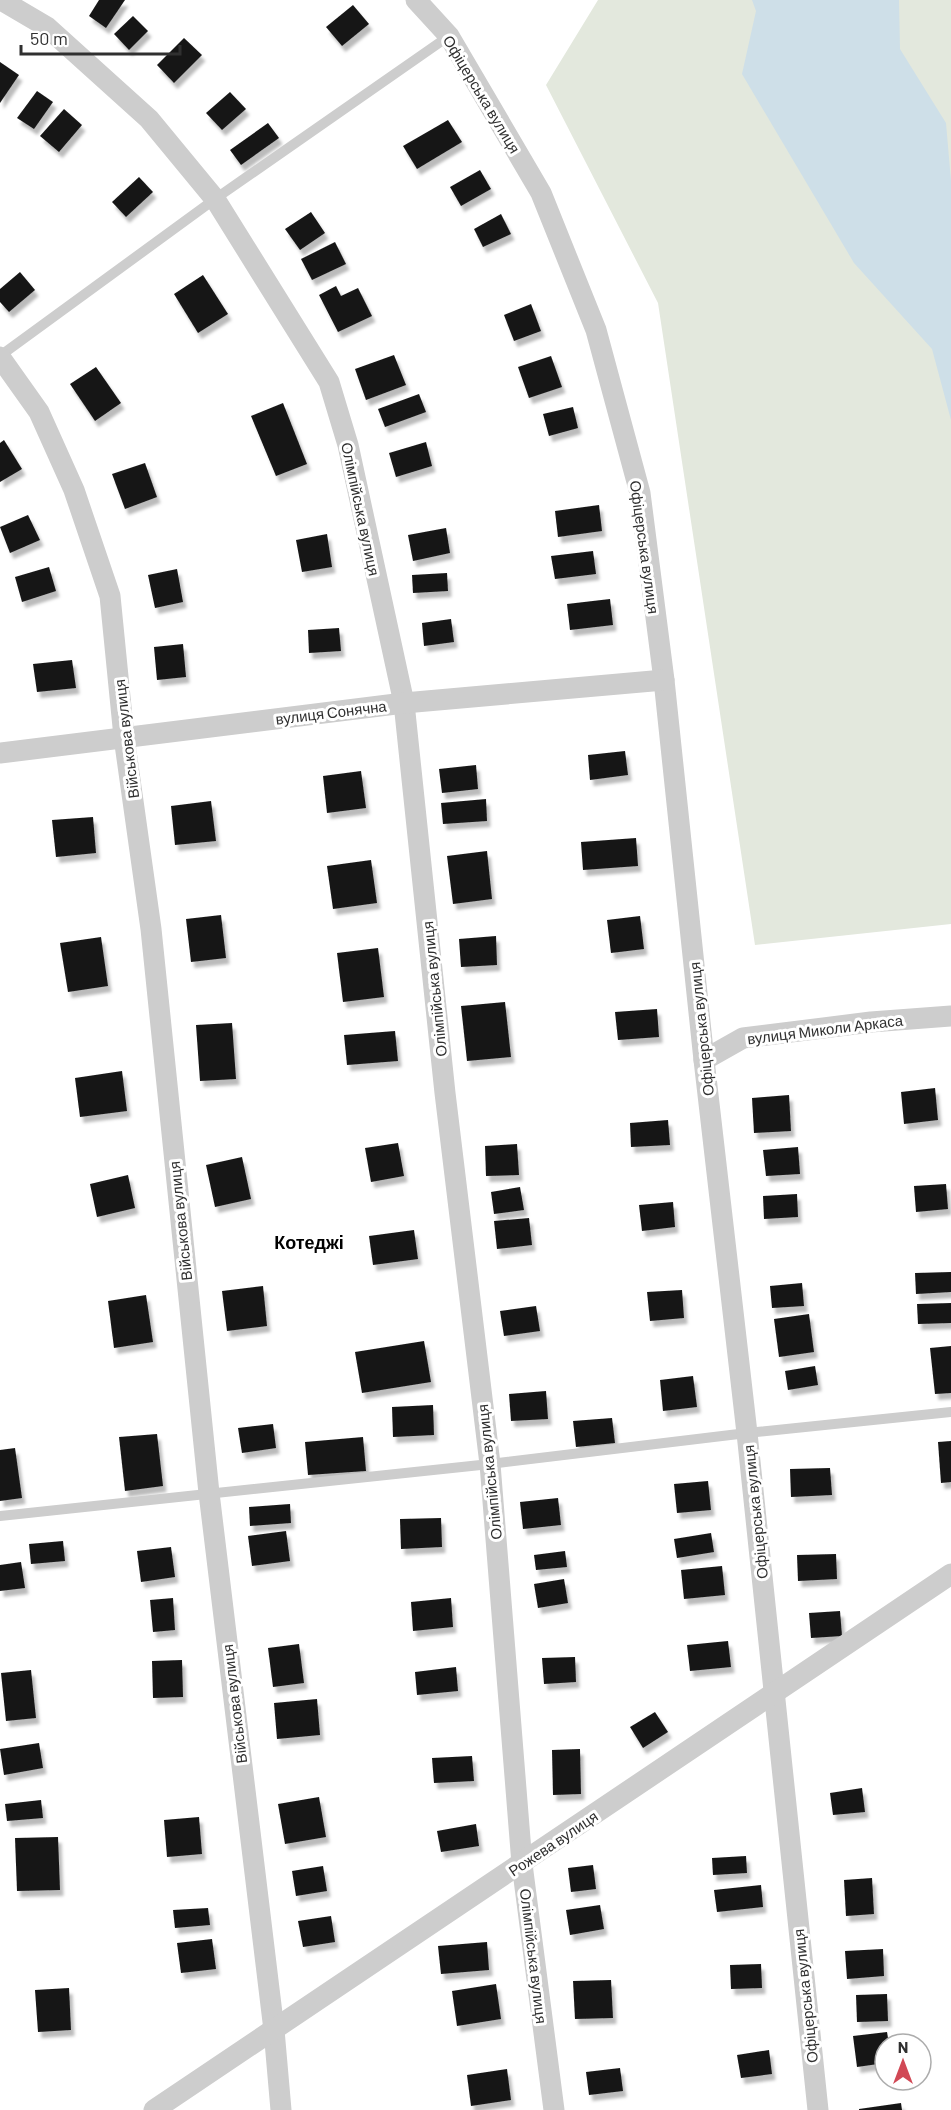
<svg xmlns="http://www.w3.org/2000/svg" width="951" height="2110" viewBox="0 0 951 2110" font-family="Barlow,sans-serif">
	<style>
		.green { fill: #e3e8dd }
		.water { fill: #cedfe8 }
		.building { fill: #171717; filter: url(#shadow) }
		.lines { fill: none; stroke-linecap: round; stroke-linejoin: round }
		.service { stroke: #cdcdcd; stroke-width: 10 }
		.minor { stroke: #cdcdcd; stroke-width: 21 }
		.labels { text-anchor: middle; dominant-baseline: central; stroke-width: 6; stroke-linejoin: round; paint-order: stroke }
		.street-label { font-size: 15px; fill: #303030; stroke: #fff }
		.quarter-label { font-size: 18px; font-weight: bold; fill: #000; stroke: #fff }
	</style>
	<defs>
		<filter id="shadow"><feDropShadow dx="3.5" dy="6" stdDeviation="1.5" flood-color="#0004"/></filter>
	</defs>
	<rect width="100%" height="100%" fill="#fff"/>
	<path class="green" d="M598,0H951V924L755,945L658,303L546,85Z"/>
	<path class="water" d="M752,0H899L900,49L946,123L951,181V420L932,349L854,263L742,74L756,11Z"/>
	<g class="building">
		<path d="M99,0H125L106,28L89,16Z"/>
		<path d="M353,5L369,24L342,46L326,27Z"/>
		<path d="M133,16L148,31L129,50L114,34Z"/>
		<path d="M184,38L202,55L174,83L157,65Z"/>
		<path d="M0,62L19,75L0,103Z"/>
		<path d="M37,91L53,102L34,129L17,118Z"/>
		<path d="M230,92L246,109L222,130L206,113Z"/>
		<path d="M64,109L82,125L59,152L40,136Z"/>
		<path d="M448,120L462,142L417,169L403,146Z"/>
		<path d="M268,123L279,138L241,165L230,150Z"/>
		<path d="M480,170L491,189L461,206L450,187Z"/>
		<path d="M139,177L153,192L126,217L112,202Z"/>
		<path d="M311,212L325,233L300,250L285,229Z"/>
		<path d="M501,214L511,234L483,247L474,229Z"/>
		<path d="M335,242L346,264L312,280L301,259Z"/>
		<path d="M20,272L35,290L9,312L0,302V289Z"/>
		<path d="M203,275L228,314L198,333L174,294Z"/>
		<path d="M336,286L341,296L358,288L372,316L338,332L319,295Z"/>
		<path d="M531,304L541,331L514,341L504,315Z"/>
		<path d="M394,355L406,385L366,400L355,369Z"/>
		<path d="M551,356L562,387L529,398L518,367Z"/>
		<path d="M96,367L121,403L95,421L70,384Z"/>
		<path d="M419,394L426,412L385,427L378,409Z"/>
		<path d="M283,403L307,464L276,476L251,416Z"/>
		<path d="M573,407L578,428L549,436L543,414Z"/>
		<path d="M4,440L22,469L0,482V443Z"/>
		<path d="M426,442L432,466L396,477L389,453Z"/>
		<path d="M145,463L157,497L125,509L112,474Z"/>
		<path d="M599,505L602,531L558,537L555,511Z"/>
		<path d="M28,515L40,540L10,553L0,527Z"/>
		<path d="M446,528L450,553L413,561L408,535Z"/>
		<path d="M327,534L332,567L302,572L296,540Z"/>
		<path d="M593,551L596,574L555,579L551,556Z"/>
		<path d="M49,567L56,591L22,602L15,577Z"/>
		<path d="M177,569L183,602L155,608L148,575Z"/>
		<path d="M447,573L448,591L413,593L412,575Z"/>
		<path d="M610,599L613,625L570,630L567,604Z"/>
		<path d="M451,619L454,642L424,646L422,623Z"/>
		<path d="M339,628L341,651L309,653L308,630Z"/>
		<path d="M183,644L186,677L157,680L154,647Z"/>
		<path d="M72,660L76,688L37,692L33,664Z"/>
		<path d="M625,751L628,775L590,780L588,755Z"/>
		<path d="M476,765L478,789L442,793L439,769Z"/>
		<path d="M361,771L366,808L327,813L323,776Z"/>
		<path d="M486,799L487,821L443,824L441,803Z"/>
		<path d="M211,801L216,841L175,845L171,806Z"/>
		<path d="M93,817L96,853L56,857L52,820Z"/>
		<path d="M636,838L638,866L583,870L581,842Z"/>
		<path d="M487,851L492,899L453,904L447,856Z"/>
		<path d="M371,860L377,903L333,909L327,866Z"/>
		<path d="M221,915L226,958L191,962L186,919Z"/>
		<path d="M640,916L644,949L611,953L607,920Z"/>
		<path d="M496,936L497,965L461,967L459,939Z"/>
		<path d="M101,937L108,986L68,992L60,943Z"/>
		<path d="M378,948L384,997L343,1002L337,953Z"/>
		<path d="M505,1002L511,1057L467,1061L461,1006Z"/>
		<path d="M657,1009L659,1037L618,1040L615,1012Z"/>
		<path d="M232,1023L236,1079L200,1081L196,1025Z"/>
		<path d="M395,1031L398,1061L347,1065L344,1035Z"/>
		<path d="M122,1071L127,1111L80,1117L75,1078Z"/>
		<path d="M935,1088L938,1120L904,1124L901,1092Z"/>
		<path d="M789,1095L791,1131L754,1133L752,1098Z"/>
		<path d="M668,1120L670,1145L631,1147L630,1123Z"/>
		<path d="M398,1143L404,1176L371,1182L365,1148Z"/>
		<path d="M517,1144L519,1175L486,1176L485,1146Z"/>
		<path d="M798,1147L800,1174L766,1176L763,1150Z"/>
		<path d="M242,1157L251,1199L215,1207L206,1165Z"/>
		<path d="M128,1175L135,1208L97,1217L90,1184Z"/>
		<path d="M946,1184L948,1209L916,1212L914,1186Z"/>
		<path d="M520,1187L524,1210L494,1214L491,1192Z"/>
		<path d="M797,1194L798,1217L764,1219L763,1196Z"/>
		<path d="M673,1202L675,1227L642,1231L639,1205Z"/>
		<path d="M529,1218L532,1245L497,1249L494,1221Z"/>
		<path d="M414,1230L418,1259L373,1265L369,1236Z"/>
		<path d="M951,1272V1292L916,1294L915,1273Z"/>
		<path d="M802,1283L804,1306L772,1308L770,1286Z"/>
		<path d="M263,1286L267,1326L227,1331L222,1291Z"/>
		<path d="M682,1290L684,1318L650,1321L647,1292Z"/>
		<path d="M146,1295L153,1342L114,1348L108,1301Z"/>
		<path d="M951,1303V1323L918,1324L917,1304Z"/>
		<path d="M536,1306L540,1331L504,1336L500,1311Z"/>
		<path d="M809,1314L814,1352L779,1357L774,1319Z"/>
		<path d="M424,1341L431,1382L362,1393L355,1352Z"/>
		<path d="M951,1346V1393L935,1394L930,1348Z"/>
		<path d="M815,1366L818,1385L788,1390L785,1371Z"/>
		<path d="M693,1376L697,1407L663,1411L660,1380Z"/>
		<path d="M546,1391L548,1419L511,1421L509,1394Z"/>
		<path d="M433,1405L434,1435L393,1437L392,1407Z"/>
		<path d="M612,1418L615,1443L576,1447L573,1421Z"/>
		<path d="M273,1424L276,1448L242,1453L238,1428Z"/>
		<path d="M157,1434L163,1486L125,1491L119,1437Z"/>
		<path d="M363,1437L366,1471L308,1475L305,1442Z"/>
		<path d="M951,1441V1482L941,1483L938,1442Z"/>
		<path d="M15,1448L22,1498L0,1501V1450Z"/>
		<path d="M830,1468L832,1495L791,1497L790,1469Z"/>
		<path d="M708,1481L711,1510L677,1513L674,1484Z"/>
		<path d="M558,1498L561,1525L523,1529L520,1502Z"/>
		<path d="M290,1504L291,1523L250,1526L249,1507Z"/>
		<path d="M441,1518L442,1547L401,1549L400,1519Z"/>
		<path d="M286,1531L290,1561L252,1566L248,1536Z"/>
		<path d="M711,1533L714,1552L677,1558L674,1539Z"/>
		<path d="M63,1541L65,1561L31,1564L29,1544Z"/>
		<path d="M171,1547L175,1577L141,1582L137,1551Z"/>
		<path d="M565,1551L567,1567L536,1570L534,1555Z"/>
		<path d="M836,1554L837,1579L798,1581L797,1555Z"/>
		<path d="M21,1562L25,1588L0,1591V1565Z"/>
		<path d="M722,1566L725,1595L684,1599L681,1570Z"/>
		<path d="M564,1579L568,1603L538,1608L534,1584Z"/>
		<path d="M173,1598L175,1630L153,1632L150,1600Z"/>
		<path d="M451,1598L453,1627L413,1631L411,1602Z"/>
		<path d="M840,1611L842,1636L811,1638L809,1613Z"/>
		<path d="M728,1641L731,1667L690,1671L687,1645Z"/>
		<path d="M299,1644L304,1683L273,1687L268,1648Z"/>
		<path d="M575,1657L576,1682L544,1684L542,1658Z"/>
		<path d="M182,1660L183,1697L153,1698L152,1661Z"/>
		<path d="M456,1667L458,1691L417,1695L415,1672Z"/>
		<path d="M31,1670L36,1718L6,1721L1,1673Z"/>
		<path d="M317,1699L320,1735L277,1739L274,1703Z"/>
		<path d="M655,1712L668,1732L643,1748L630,1727Z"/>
		<path d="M39,1743L43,1768L4,1775L0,1749Z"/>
		<path d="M580,1749L581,1794L553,1795L552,1750Z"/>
		<path d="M472,1756L474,1781L434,1783L432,1758Z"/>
		<path d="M862,1788L865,1812L833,1815L830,1793Z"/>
		<path d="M319,1797L326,1837L285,1844L278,1804Z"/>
		<path d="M41,1800L43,1818L7,1821L5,1804Z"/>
		<path d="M199,1817L202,1854L167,1857L164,1820Z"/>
		<path d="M476,1824L479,1846L441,1852L437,1831Z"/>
		<path d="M58,1837L60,1890L17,1891L15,1838Z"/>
		<path d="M746,1856L747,1873L713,1875L712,1858Z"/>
		<path d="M593,1865L596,1889L571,1892L568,1868Z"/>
		<path d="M323,1866L327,1891L296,1896L292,1871Z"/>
		<path d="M872,1878L874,1914L846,1916L844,1880Z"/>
		<path d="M761,1885L763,1907L717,1912L714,1890Z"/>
		<path d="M600,1905L604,1929L570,1935L566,1910Z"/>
		<path d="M208,1908L210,1925L175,1928L173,1910Z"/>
		<path d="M331,1916L335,1942L303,1947L298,1921Z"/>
		<path d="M212,1939L216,1969L181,1973L177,1943Z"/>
		<path d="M487,1942L489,1970L441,1974L438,1946Z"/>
		<path d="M883,1949L884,1976L847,1979L845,1951Z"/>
		<path d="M761,1964L762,1988L731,1989L730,1965Z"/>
		<path d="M611,1980L613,2018L575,2019L573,1981Z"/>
		<path d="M496,1984L501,2019L457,2026L452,1991Z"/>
		<path d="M69,1988L71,2030L38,2032L35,1990Z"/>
		<path d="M887,1994L888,2021L857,2022L856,1995Z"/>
		<path d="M887,2032L889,2044H885V2063L857,2067L853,2036Z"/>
		<path d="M769,2050L772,2074L741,2078L737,2055Z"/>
		<path d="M620,2068L623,2091L589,2095L586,2072Z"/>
		<path d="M507,2069L511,2100L471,2106L467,2075Z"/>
		<path d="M901,2103L902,2110H859V2109Z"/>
	</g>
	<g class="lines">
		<g class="service">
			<path d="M0,356L215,199L449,36"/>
			<path d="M0,1516L490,1464L747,1433L951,1412"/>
		</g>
		<g class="minor">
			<path d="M1,0L47,27L149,119L215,199L329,382L348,445L404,703L445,1093L490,1464L522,1864L554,2110"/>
			<path d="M416,0L449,36L541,193L596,330L640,493L664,680L704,1060L747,1433L818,2110"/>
			<path d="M0,357L39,412L74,490L110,596L124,737L151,929L209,1493L274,2030L281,2110"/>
			<path d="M0,753L404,703L664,680"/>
			<path d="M704,1060L743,1038L871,1022L951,1016"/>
			<path d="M154,2110L951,1574"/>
		</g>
	</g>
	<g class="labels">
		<g class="street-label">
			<text transform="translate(482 94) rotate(59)">Офіцерська вулиця</text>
			<text transform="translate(361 509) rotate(78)">Олімпійська вулиця</text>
			<text transform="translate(645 547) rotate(82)">Офіцерська вулиця</text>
			<text transform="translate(331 712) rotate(-7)">вулиця Сонячна</text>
			<text transform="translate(126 739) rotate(-97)">Військова вулиця</text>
			<text transform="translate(434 989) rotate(-96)">Олімпійська вулиця</text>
			<text transform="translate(701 1029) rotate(-96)">Офіцерська вулиця</text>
			<text transform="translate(825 1029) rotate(-7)">вулиця Миколи Аркаса</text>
			<text transform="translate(180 1221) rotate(-96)">Військова вулиця</text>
			<text transform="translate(489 1472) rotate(-96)">Олімпійська вулиця</text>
			<text transform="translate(755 1512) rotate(-96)">Офіцерська вулиця</text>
			<text transform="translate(234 1704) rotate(-97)">Військова вулиця</text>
			<text transform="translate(553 1843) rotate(-34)">Рожева вулиця</text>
			<text transform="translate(534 1956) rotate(83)">Олімпійська вулиця</text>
			<text transform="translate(805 1996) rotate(-96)">Офіцерська вулиця</text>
		</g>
		<g class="quarter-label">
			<text x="309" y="1242">Котеджі</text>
		</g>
	</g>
	<g transform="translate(903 2062)"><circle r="28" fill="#ffffff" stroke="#acacac" stroke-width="1.5"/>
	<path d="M0-4.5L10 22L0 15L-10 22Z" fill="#d14855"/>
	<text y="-9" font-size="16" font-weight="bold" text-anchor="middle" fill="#303030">N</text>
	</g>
	<path d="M21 45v9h159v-9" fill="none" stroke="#303030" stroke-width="3"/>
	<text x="30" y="45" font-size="18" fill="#303030" stroke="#ffffff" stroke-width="4.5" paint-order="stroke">50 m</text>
</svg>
